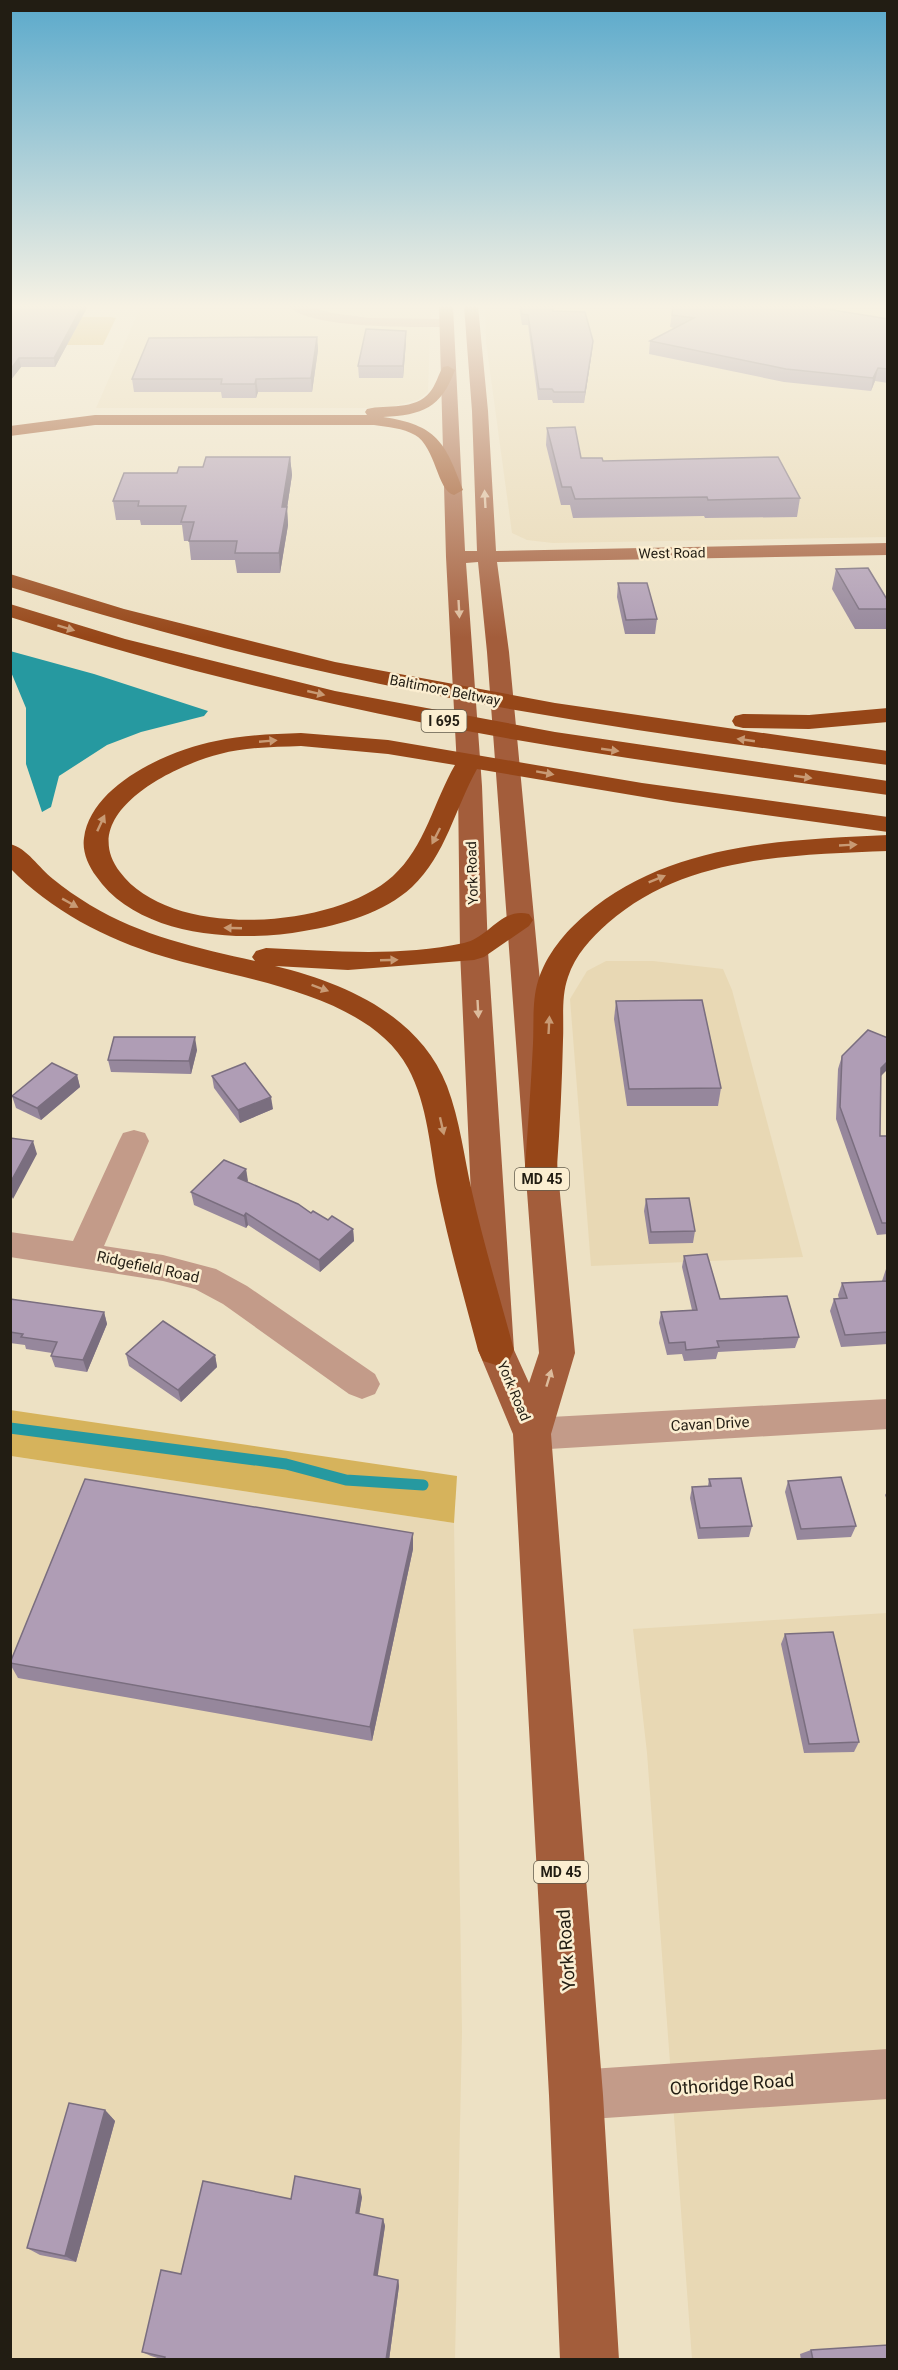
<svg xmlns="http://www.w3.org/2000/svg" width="898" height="2370" viewBox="0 0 898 2370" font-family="Roboto,sans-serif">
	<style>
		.built { fill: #e8d8b4 }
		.green { fill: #d6b35c }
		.water { fill: #2699a0 }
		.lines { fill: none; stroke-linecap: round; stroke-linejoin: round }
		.stream { stroke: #2699a0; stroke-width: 11 }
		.minor { fill: #c39b89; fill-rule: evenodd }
		.major { fill: #a35d3b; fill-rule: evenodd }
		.highway { fill: #964618; fill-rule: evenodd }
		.wall { fill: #96879c }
		.shaded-wall { fill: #7a6e7f }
		.building { fill: #af9db5; stroke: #7a6e7f; stroke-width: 1.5 }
		.oneway { fill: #dcbb9c }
		.oneway2 { fill: #c89a74 }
		.labels { text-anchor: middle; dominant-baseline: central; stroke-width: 5; stroke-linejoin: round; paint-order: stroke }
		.far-street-label { font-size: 14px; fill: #221d13; stroke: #fbeed1 }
		.shield { fill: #fbeed1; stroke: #635c4c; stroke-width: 1.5 }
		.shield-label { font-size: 14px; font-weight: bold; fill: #221d13 }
		.street-label { font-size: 15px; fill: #221d13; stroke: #fbeed1 }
		.near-street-label { font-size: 18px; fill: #221d13; stroke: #fbeed1 }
	</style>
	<rect width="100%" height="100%" fill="#ede1c4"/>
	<g class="built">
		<path d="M141,306H431L428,392L418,400L386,408H96Z"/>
		<path d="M485,306H887V537L553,543L527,540L512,533L486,342Z"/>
		<path d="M606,961H653L723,969L732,990L803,1257L591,1266L570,999L587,971Z"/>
		<path d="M10,1456L454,1523L462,2032L455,2359H11Z"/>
		<path d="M887,1613V2359H692L647,1753L633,1629Z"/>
	</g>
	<g class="green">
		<path d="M72,317H111L116,318L103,345H55Z"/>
		<path d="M10,1410L457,1476L454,1523L11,1456Z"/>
	</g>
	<path class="water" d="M10,651L94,674L208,711L204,716L141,732L107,745L59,776L51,807L42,812L26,764V708L11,672Z"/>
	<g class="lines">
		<path class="stream" d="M10,1428L286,1464L346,1480L423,1485"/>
		<g class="minor">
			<path d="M289,306H307L332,313L369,318L446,319L453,323L446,327C415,327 308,329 289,306Z"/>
			<path d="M134,1130L145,1133L149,1141L104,1246L163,1255L216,1269L247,1286L375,1374L380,1384L375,1394L362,1399L349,1394L223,1304L195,1289L163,1281L10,1257V1232L73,1241L119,1141L123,1133Z"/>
			<path d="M888,1399V1429L532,1450L519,1445L514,1434L519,1423L532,1418Z"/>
			<path d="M888,2049V2099L576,2120L558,2113L551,2095L558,2077L576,2070Z"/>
		</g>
		<path class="major" d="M439,306H453L465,551H477L472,411L464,306H478L488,411L496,551L888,543V555L497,562L509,652L575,1353L551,1434L603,2095L619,2360H560L549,2095L513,1434L478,1350L460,951L458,786L446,557ZM478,562L487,652L539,1353L529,1383L514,1350L488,951L482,786L466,563Z"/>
		<g class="highway">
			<path d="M448,366L455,370C441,408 423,415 383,417C437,425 445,442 463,490L454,495C437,491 436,447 415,435C403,428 388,427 374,425H95L10,436V426L95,415H367L365,412L367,409C387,404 415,411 430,392C436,385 438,375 443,367Z"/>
			<path d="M10,574L124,609L335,662L555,703L888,751V765C702,740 516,715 334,674C224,650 117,620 10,587Z"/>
			<path d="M10,604L125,639L335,691L555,732L888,781V795C702,769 516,745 334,704C224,680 117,651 10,617Z"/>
			<path d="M888,708V722L809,729L743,728L735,726L732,721L735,716L743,714L809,715Z"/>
			<path d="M301,733L388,740L642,783L888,817V832L673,802L477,769C455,808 446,855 412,887C384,913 341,925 304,931C239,943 137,937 96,876C88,865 82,851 84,838C91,784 170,750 216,741C244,735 272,734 301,733ZM301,746L388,754L455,765C434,801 425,847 393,876C335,929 171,941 120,872C75,813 175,765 220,754C246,747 274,747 301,746Z"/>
			<path d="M888,835V851C791,855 685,856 608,923C591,938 575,955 568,977C561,997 564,1019 563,1040C562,1082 560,1125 557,1167L553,1175L541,1179L529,1175L525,1167C528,1126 531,1085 533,1044C534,1023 532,1001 538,981C546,955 565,932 585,915C669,843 783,840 888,835Z"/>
			<path d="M10,844C27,848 39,868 53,879C64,888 77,897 90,905C141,936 198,948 255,961L252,957L256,951L266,948C331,951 400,957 464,943C489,938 501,907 529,914L533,920L529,926L484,957L474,960L348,970L275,966C345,983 419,1015 447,1086C460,1120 464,1157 472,1192C484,1245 500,1298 514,1350L509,1361L496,1365L483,1361L478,1350C464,1297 449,1245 438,1191C430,1150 428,1105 408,1068C367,992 236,979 162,956C106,939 50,910 10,868Z"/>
		</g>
	</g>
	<g class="wall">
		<path d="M10,306H95H88L55,367H21L10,381Z"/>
		<path d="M519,306H552L553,311L593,341L592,351L584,403H553L552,400H538L528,325H522Z"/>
		<path d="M673,306L888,319V383L875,381L871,391L784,382L649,354L650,341L674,328L670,327Z"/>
		<path d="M406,331V342L403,378H359L358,366Z"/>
		<path d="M317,337L318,350L312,392H258L256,398H222L221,392H134L132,379Z"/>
		<path d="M547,428L581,458L800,498L797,517L705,518L704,516L573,518L570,505H561L546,445Z"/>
		<path d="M290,457L292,475L287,508L288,525L280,573H237L235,560H191L189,541H184L182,525H141L140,520H116L113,501L203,467Z"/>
		<path d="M836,569L888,601L887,629H855L832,589Z"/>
		<path d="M618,583L657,619L655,634H625L617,597Z"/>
		<path d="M616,1001L721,1088L718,1106H627L614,1019Z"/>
		<path d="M197,1050L191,1074L111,1072L108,1060Z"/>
		<path d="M842,1056L881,1077L880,1136H888V1234L877,1235L836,1119L838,1069Z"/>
		<path d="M77,1075L80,1087L41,1120L16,1108L12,1096Z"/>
		<path d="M212,1076L273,1109L240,1123L214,1088Z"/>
		<path d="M246,1169L247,1182L311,1213L353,1229L354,1241L320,1272L248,1225L246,1228L194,1205L191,1192Z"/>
		<path d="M646,1199L695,1231L693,1243L649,1244L644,1211Z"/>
		<path d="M684,1256L720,1299L799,1337L795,1348L718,1352L716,1359L684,1361L682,1354L667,1355L659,1323L661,1312L692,1310L682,1267Z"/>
		<path d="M886,1269H888V1344L841,1347L830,1311L834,1299H839L838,1295L842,1283L882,1281Z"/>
		<path d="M10,1299L104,1312L107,1324L87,1372L55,1367L51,1356L52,1353L26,1349L25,1345L10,1343Z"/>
		<path d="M126,1354L215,1355L217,1367L181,1402L129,1366Z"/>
		<path d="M709,1479L752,1526L749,1537L698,1539L690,1498L692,1487L708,1486Z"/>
		<path d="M788,1481L856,1526L851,1537L797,1540L785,1492Z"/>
		<path d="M888,1490V1503L885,1495Z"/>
		<path d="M413,1533V1549L372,1741L18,1678L10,1664V1661Z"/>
		<path d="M785,1634L859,1742L854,1752L804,1753L781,1644Z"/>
		<path d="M105,2110L115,2121L76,2262L40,2255L27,2248Z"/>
		<path d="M362,2197L359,2214L383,2219L385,2226L377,2276L398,2280L399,2286L389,2360H164L151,2356L142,2352L291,2199Z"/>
		<path d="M811,2350L888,2360H801L800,2354Z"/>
	</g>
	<g class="shaded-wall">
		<path d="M82,306H88L55,367L54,358Z"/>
		<path d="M406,331V342L403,378V366Z"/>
		<path d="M317,337L318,350L312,392L311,378Z"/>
		<path d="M593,341L592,351L584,403L585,392Z"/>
		<path d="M19,358L21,367L10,381V370Z"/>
		<path d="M878,368L875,381L871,391L873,378Z"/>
		<path d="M256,379L258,392L256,398L255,384Z"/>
		<path d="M290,457L292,475L287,508L288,525L280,573L279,553L282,507Z"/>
		<path d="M195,1037L197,1050L191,1074L189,1061Z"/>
		<path d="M888,1061V1069L877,1080L881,1068Z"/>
		<path d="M77,1075L80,1087L41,1120L37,1108Z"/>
		<path d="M271,1097L273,1109L240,1123L238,1110Z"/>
		<path d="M33,1141L37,1154L13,1199L10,1193V1183Z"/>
		<path d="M246,1169L248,1181L240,1190L238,1178Z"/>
		<path d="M246,1213L248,1225L246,1228L244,1216Z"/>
		<path d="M353,1229L354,1241L320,1272L319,1260Z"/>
		<path d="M104,1312L107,1324L87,1372L83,1360Z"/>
		<path d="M215,1355L217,1367L181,1402L178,1390Z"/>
		<path d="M413,1533V1549L372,1741L370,1727Z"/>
		<path d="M105,2110L115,2121L76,2262L65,2256Z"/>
		<path d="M360,2189L362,2197L358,2221L356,2213Z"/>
		<path d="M383,2219L385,2226L377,2281L374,2275Z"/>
		<path d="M398,2280L399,2286L389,2360H386Z"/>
	</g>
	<g class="building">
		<path d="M10,306H82L54,358H19L10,370Z"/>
		<path d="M521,306H552L553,311L585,312L593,341L585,392H554L552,389H539L528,315L522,314Z"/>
		<path d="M673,306H808L888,319V369L878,368L873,378L786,369L650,341L694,318L672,315Z"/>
		<path d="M366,329L406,331L403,366H358Z"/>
		<path d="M317,337L311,378L256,379L255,384H221L222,379H132L149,338Z"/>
		<path d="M575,427L581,458H602L603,461L778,457L800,498L708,500L707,497L575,499L571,487H562L547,428Z"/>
		<path d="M206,457H290L282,507H287L279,553H235L237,541H189L194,522H181L186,506H138L139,501H113L124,473H177L179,467H203Z"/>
		<path d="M868,568L888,601V609H859L836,569Z"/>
		<path d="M618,583H647L657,619L626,620Z"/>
		<path d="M702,1000L721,1088L629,1089L616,1001Z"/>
		<path d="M868,1030L888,1038V1061L881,1068L880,1136H888V1223H882L840,1107L842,1056Z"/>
		<path d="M114,1037H195L189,1061L108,1060Z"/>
		<path d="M52,1063L77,1075L37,1108L12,1096Z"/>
		<path d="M245,1063L271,1097L238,1110L212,1076Z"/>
		<path d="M10,1138L33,1141L10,1183Z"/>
		<path d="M224,1160L246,1169L238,1178L298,1204L311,1213L313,1211L328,1220L332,1216L353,1229L319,1260L246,1213L244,1216L191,1192Z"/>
		<path d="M689,1198L695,1231L651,1232L646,1199Z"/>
		<path d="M707,1254L720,1299L787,1296L799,1337L717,1341L719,1347L686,1350L685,1342L669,1343L661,1312L697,1310L684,1256Z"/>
		<path d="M888,1281V1332L845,1335L834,1299L847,1298L842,1283Z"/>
		<path d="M10,1299L104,1312L83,1360L51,1356L57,1342L21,1337L23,1334L10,1332Z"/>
		<path d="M163,1321L215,1355L178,1390L126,1354Z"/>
		<path d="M841,1477L856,1526L801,1529L788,1481Z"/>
		<path d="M741,1478L752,1526L700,1528L692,1487L711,1486L709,1479Z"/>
		<path d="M85,1479L413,1533L370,1727L10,1663Z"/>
		<path d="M833,1632L859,1742L809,1744L785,1634Z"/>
		<path d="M69,2103L105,2110L65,2256L27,2248Z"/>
		<path d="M295,2176L360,2189L356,2213L383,2219L374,2275L398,2280L386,2360H164L165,2357L142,2352L161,2270L181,2274L203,2181L291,2199Z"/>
		<path d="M888,2345V2360H813L811,2350Z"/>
	</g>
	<defs><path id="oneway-solid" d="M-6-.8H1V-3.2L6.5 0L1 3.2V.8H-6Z" transform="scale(1.5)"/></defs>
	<g class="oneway">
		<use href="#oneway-solid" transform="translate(485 499) rotate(-93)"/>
		<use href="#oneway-solid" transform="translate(459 609) rotate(87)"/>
		<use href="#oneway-solid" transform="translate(478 1009) rotate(87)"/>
		<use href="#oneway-solid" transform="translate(549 1378) rotate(-73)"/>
	</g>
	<g class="oneway2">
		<use href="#oneway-solid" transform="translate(66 628) rotate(17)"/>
		<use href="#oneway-solid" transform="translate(316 693) rotate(13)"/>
		<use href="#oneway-solid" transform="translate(746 740) rotate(-172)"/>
		<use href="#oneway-solid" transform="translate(268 741) rotate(-5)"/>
		<use href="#oneway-solid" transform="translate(610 750) rotate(8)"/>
		<use href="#oneway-solid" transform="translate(545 773) rotate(10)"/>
		<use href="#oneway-solid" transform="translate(803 777) rotate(8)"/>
		<use href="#oneway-solid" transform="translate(101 823) rotate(-65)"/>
		<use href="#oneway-solid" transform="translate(436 836) rotate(117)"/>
		<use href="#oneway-solid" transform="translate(848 845) rotate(-3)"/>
		<use href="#oneway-solid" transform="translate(657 879) rotate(-22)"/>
		<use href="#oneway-solid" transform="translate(70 903) rotate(29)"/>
		<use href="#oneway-solid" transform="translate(233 928) rotate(-178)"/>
		<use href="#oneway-solid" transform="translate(389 960) rotate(-2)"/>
		<use href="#oneway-solid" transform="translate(320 988) rotate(20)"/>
		<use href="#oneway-solid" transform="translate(549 1025) rotate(-87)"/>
		<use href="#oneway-solid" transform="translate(442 1126) rotate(77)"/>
	</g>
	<linearGradient id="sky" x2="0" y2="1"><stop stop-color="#5aa9cb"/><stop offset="0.48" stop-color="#f7f2e4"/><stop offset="1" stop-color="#f7f2e4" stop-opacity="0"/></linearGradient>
	<rect width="898" height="638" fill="url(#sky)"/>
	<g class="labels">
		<g class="far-street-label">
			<text transform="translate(672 553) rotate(-1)">West Road</text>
			<text transform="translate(445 690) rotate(11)">Baltimore Beltway</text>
			<text transform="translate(472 873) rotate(-92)">York Road</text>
			<text transform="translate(514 1391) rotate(67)">York Road</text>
		</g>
		<g class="shield">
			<rect x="421.5" y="710" width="45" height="22" rx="4.5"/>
			<rect x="515" y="1168" width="54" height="22" rx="4.5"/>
			<rect x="534" y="1861" width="54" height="22" rx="4.5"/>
		</g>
		<g class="shield-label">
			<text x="444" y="721">I 695</text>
			<text x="542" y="1179">MD 45</text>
			<text x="561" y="1872">MD 45</text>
		</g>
		<g class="street-label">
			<text transform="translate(148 1267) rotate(12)">Ridgefield Road</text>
			<text transform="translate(710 1424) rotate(-3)">Cavan Drive</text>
		</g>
		<g class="near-street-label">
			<text transform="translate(566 1950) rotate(-94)">York Road</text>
			<text transform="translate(732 2084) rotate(-4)">Othoridge Road</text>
		</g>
	</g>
	<rect width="898" height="2370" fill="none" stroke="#221d13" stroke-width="24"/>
</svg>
